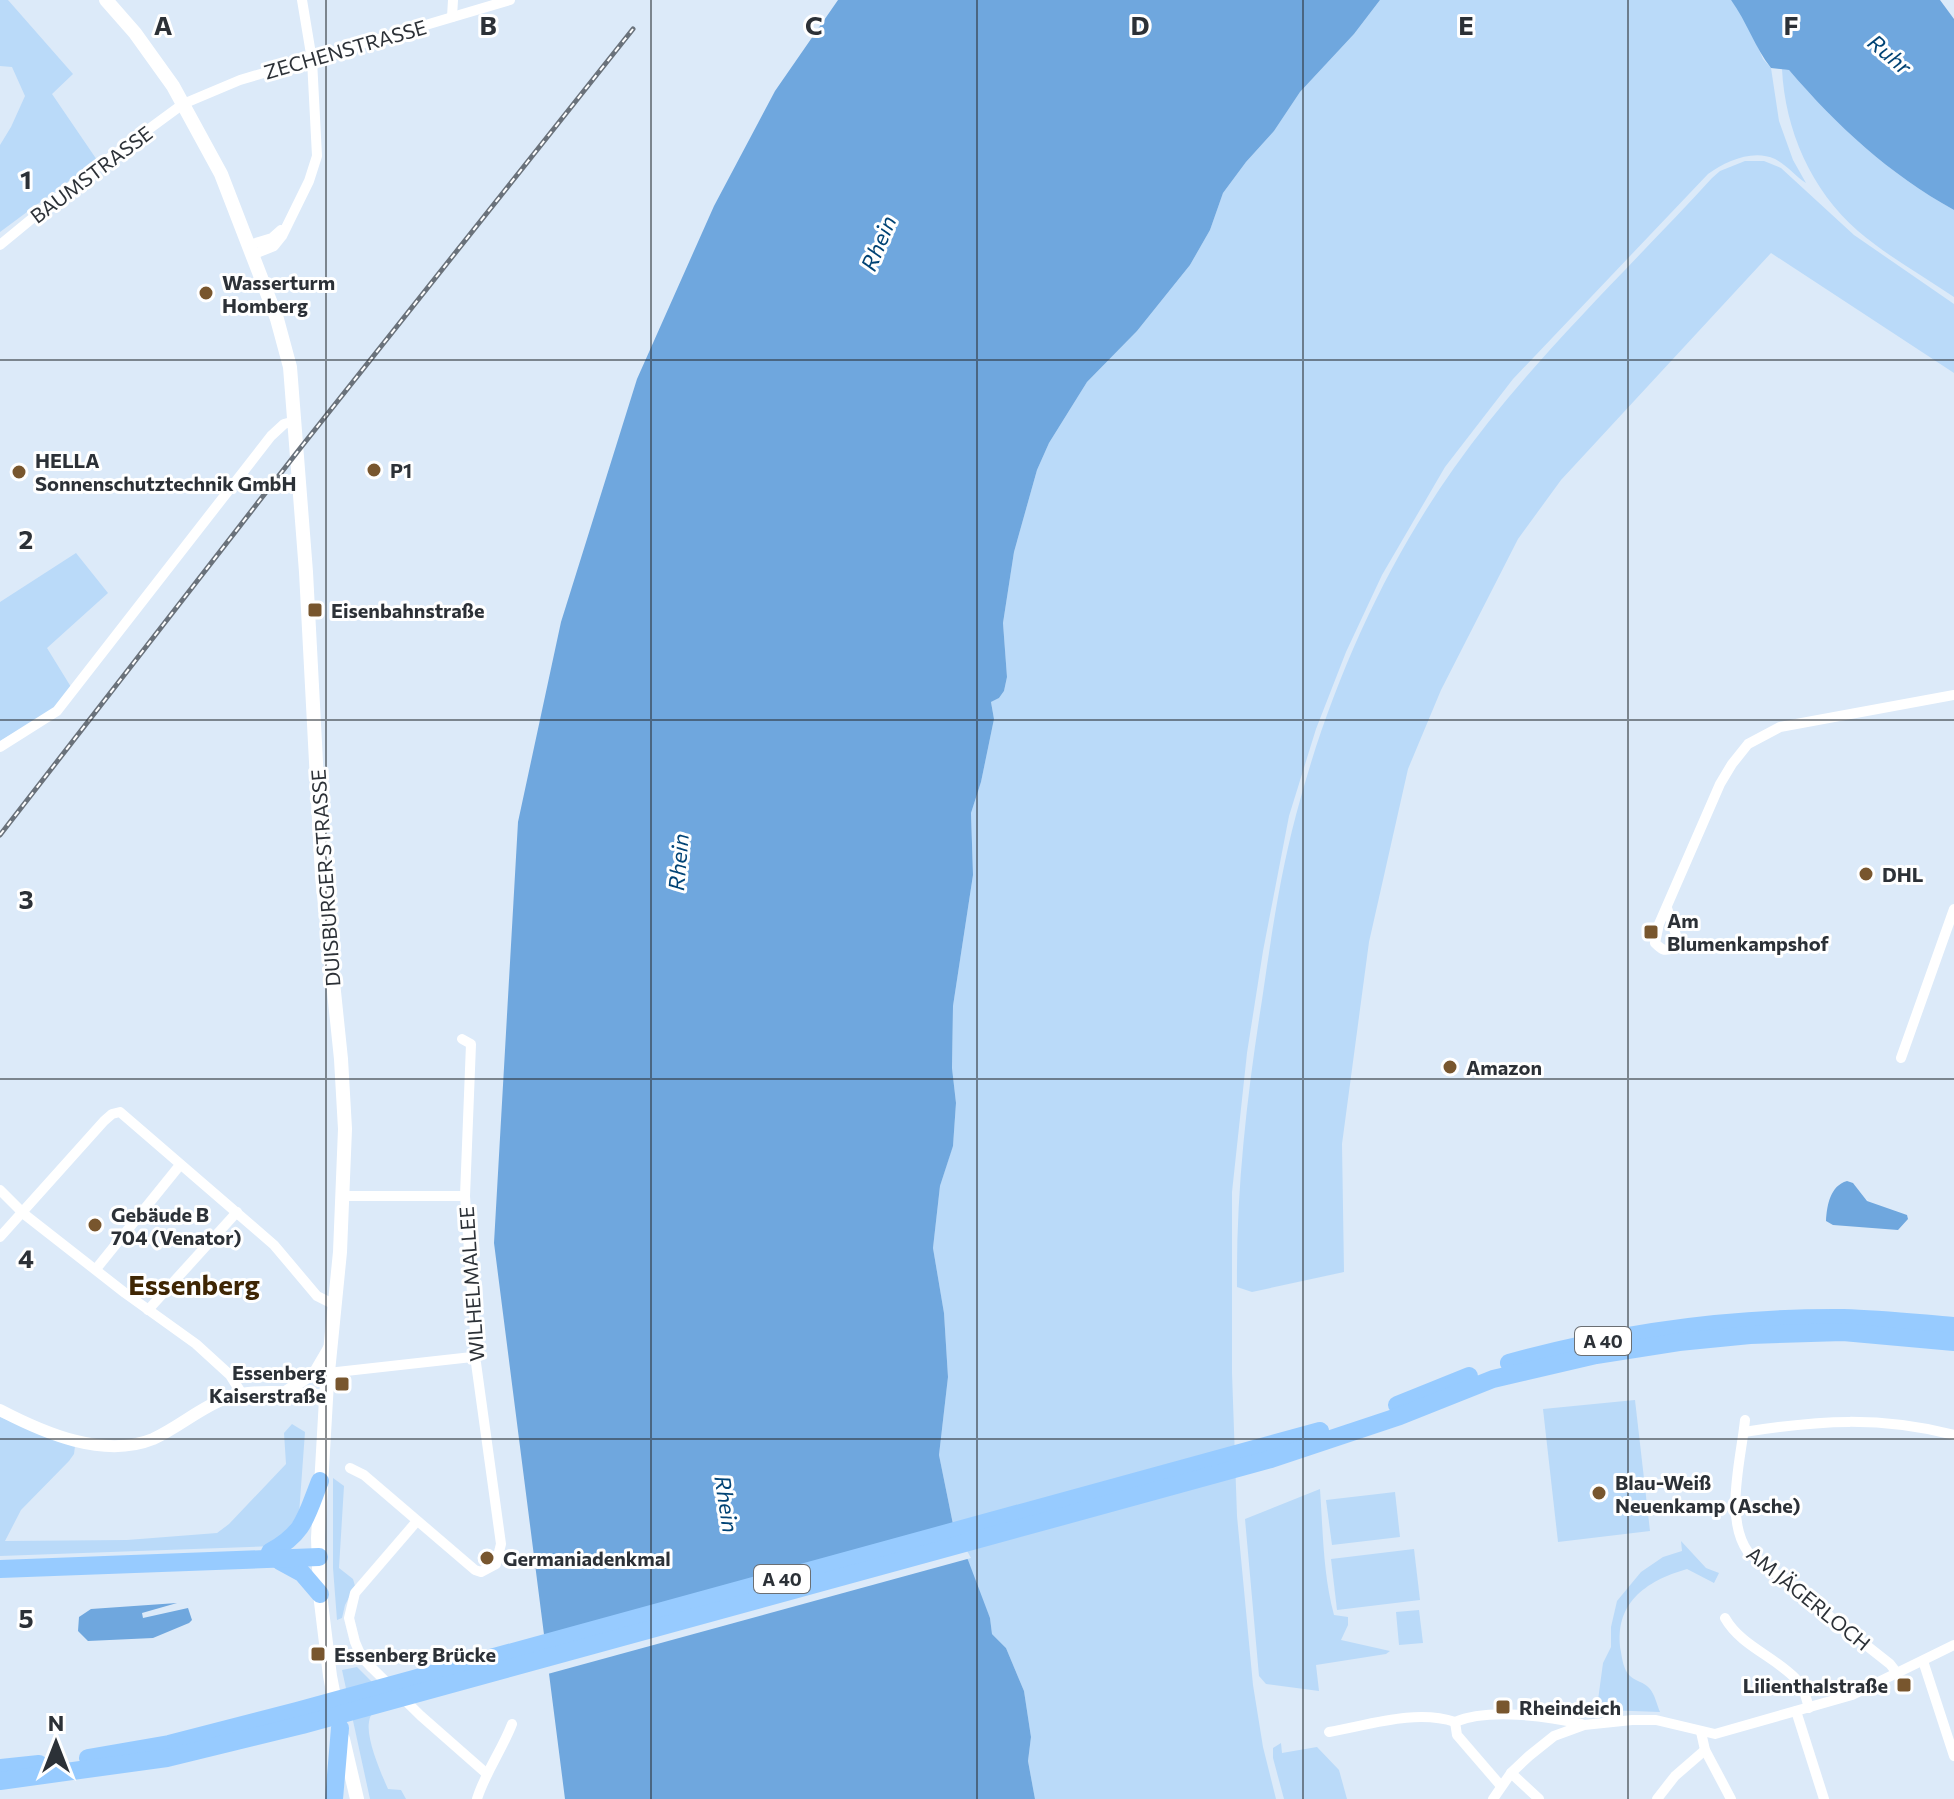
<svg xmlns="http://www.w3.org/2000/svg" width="1954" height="1799" viewBox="0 0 1954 1799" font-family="Commissioner,sans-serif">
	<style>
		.green { fill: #badaf9 }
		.water { fill: #6fa7de }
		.pier { fill: #dceaf9 }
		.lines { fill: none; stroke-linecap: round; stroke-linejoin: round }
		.minor { stroke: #fff; stroke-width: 10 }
		.tertiary { stroke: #fff; stroke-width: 12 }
		.secondary { stroke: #fff; stroke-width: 14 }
		.motorway { stroke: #97cbff; stroke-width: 18 }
		.rail-casing { stroke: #6a727b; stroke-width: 5 }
		.rail { stroke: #fff; stroke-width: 2; stroke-dasharray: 6; stroke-linecap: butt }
		.grid { fill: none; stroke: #2c3137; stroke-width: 2; stroke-opacity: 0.55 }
		.poi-dot { fill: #78562e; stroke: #fff; stroke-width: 3 }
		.labels { text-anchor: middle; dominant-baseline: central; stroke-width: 6; stroke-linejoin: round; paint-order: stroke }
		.shield { fill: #fff; stroke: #6b6f73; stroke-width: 2 }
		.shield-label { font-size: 18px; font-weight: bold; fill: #2c3137 }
		.street-label { font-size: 20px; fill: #2c3137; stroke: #fff }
		.poi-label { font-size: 20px; font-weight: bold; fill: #2c3137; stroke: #fff; text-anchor: start }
		.water-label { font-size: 22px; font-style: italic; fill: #004375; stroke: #fff }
		.district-label { font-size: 28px; font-weight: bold; fill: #3f2604; stroke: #fff }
		.grid-label { font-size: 26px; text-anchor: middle; font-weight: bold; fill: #2c3137; stroke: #fff; stroke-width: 6; stroke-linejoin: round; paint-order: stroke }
	</style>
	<rect width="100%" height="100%" fill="#dceaf9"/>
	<g class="green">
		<path d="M0,0H8L73,74L52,94L97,160L0,232V145L11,127L25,96L12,67L0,66Z"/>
		<path d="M1380,0H1731L1746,20L1763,59L1771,68L1779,121L1793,160L1806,183C1795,176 1787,165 1775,159C1753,149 1726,161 1708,174L1513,379L1445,467L1382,575L1346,652L1316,729L1289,816L1263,951L1247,1053L1232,1192V1373L1237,1516L1253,1685L1263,1747L1276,1799H1035L1028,1761L1031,1737L1024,1691L1006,1648L992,1634L990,1618L956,1539L939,1455L948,1377L944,1313L933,1248L940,1186L953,1145L956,1103L952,1068L953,1006L973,875L971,813L981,782L994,719L991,702L999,698L1004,691L1007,677L1003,623L1014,552L1037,470L1049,443L1087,382L1137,331L1190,265L1210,230L1223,193L1246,162L1274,131L1300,92L1354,34Z"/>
		<path d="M1782,69L1789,70C1837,126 1889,174 1954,210V297C1923,276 1887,256 1858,231C1811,190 1785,130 1782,69Z"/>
		<path d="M1745,161H1764L1781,168L1854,235L1954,304V373L1771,253L1561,480L1518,539L1441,690L1408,769L1369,942L1342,1144L1344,1272L1252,1292L1237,1287C1236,1190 1247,1095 1262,1000C1271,938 1280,875 1296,815C1328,693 1381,571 1454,468C1529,362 1625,273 1712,178L1720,171Z"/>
		<path d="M76,553L108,593L47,648L71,687L54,709L0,741V602Z"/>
		<path d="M1635,1400L1650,1531L1558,1542L1543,1409Z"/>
		<path d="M0,1417L75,1446L74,1454L69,1461L21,1510L5,1541L127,1540L217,1533L229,1524L286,1464L284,1433L292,1424L305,1432L299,1514L274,1546L0,1556Z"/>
		<path d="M333,1478L344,1486L339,1568L353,1579L355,1586L345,1605L342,1618L337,1620L333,1568Z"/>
		<path d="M1320,1489C1323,1531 1323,1574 1334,1615L1348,1617V1625L1341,1640L1390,1651L1386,1654L1316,1665L1319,1691L1266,1684L1259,1676L1245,1519Z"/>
		<path d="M1395,1492L1400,1537L1332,1545L1326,1500Z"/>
		<path d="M1681,1541L1706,1568L1719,1573L1714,1583L1687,1569C1645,1581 1613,1604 1621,1652C1622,1659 1624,1670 1629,1675C1634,1681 1645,1682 1650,1689C1655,1695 1657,1705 1660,1712L1605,1710L1598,1700L1603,1663L1611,1647V1627L1617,1601L1641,1572L1663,1557L1682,1551Z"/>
		<path d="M1414,1549L1420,1600L1337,1610L1331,1559Z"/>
		<path d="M1419,1610L1423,1643L1399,1645L1396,1612Z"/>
		<path d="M357,1667L387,1697C380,1704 370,1712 369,1722C366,1739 381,1773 388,1789L401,1790L406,1799H370L342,1670Z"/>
		<path d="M1281,1743L1282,1753L1317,1747L1339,1770L1347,1799H1284L1273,1758V1748Z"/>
	</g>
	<g class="water">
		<path d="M838,0H1380L1354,34L1300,92L1274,131L1246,162L1223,193L1210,230L1190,265L1137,331L1087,382L1049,443L1037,470L1014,552L1003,623L1007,677L1004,691L999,698L991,702L994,719L981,782L971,813L973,875L953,1006L952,1068L956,1103L953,1146L940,1186L933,1248L944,1313L948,1377L939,1455L956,1539L968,1560L990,1618L992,1634L1006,1648L1024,1691L1031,1737L1028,1761L1035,1799H565L494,1243L518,822L561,622L637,379L714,206L775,91Z"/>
		<path d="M1731,0H1940L1954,19V210C1889,174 1837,126 1789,70L1771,68C1755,48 1747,22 1731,0Z"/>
		<path d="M1847,1181L1853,1183L1867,1201L1907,1215L1908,1219L1898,1230L1833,1225L1826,1221C1827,1205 1830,1186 1847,1181Z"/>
		<path d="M177,1603L142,1613L143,1618L188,1608L192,1620L189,1623L153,1638L88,1641L78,1631L79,1617L91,1609Z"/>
	</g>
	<path class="pier" d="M960,1538L971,1558L544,1675L539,1637Z"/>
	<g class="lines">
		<g class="minor">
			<path d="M452,17L453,0"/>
			<path d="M0,245L74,184L183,104L240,80L510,0"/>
			<path d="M249,245L272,238L281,230"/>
			<path d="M252,255L274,246L282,236L309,181L317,156L312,60L302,0"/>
			<path d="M0,747L57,711L271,436L284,424L295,421"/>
			<path d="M1667,908L1677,938L1673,948C1664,952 1661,949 1655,943L1659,924L1720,784L1732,764L1748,744L1780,727L1954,695"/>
			<path d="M1901,1058L1954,909"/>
			<path d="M0,1190L24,1214L125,1293L196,1344L230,1375L242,1394"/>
			<path d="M344,1196H465"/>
			<path d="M0,1237L104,1121L112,1114L120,1112L274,1245L317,1296L335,1305"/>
			<path d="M96,1269L180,1165"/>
			<path d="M148,1310L237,1212"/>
			<path d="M328,1373L472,1357"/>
			<path d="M1745,1420C1741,1460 1724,1518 1748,1552L1890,1664L1897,1673"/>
			<path d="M1744,1432C1819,1420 1880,1416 1954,1435"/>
			<path d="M350,1468L364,1475L475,1570L481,1572L496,1564L501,1544L476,1363L472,1357L476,1347L465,1196L471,1044L462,1039"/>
			<path d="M417,1521L355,1593L349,1618L355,1642L361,1656L372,1668L421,1716L487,1774"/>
			<path d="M1725,1618C1741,1646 1774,1656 1796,1679C1804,1687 1806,1698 1809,1708"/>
			<path d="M1923,1661L1954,1756"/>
			<path d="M1796,1711L1824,1799"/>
			<path d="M1455,1722L1457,1735L1501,1786"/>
			<path d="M1329,1732C1369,1725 1416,1709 1455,1722C1488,1708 1547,1716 1582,1724"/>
			<path d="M1701,1732L1705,1750L1731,1799"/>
			<path d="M1511,1773L1539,1799"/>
			<path d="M477,1799C485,1773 502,1750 512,1724"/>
			<path d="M1493,1799L1511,1773L1529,1756L1554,1736L1584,1725L1632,1720H1656L1715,1734L1852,1695L1954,1645"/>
			<path d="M1657,1799L1675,1776L1705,1750"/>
		</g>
		<g class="tertiary">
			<path d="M284,1393L315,1372L329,1348"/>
			<path d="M0,1410C44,1433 104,1459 153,1439C179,1427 201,1407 228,1397C257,1388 296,1393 326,1396"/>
		</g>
		<g class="secondary">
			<path d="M106,0L135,33L173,86L221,174L277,319L290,367L306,572L322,876L341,1059L345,1129L340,1252L327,1382L318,1538L320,1594L330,1676L336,1707"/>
			<path d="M343,1739L357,1799"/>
		</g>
		<g class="motorway">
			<path d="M1509,1363C1616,1333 1732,1317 1844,1318C1880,1319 1917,1323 1954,1326"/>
			<path d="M1397,1405L1469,1376"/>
			<path d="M270,1552C305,1533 306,1516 320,1481"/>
			<path d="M280,1561L302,1573L320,1594"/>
			<path d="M0,1569L319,1557"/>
			<path d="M88,1758L169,1744L297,1711L1320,1431"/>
			<path d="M0,1768L39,1764"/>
			<path d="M0,1781L167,1758L302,1725L1271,1459L1400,1416L1493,1379L1596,1355L1679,1342L1750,1335L1843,1332L1954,1342"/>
			<path d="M334,1799L340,1728"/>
		</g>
		<g class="rail-casing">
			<path id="rail" d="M0,835L298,451L633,29"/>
		</g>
		<use href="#rail" class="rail"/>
	</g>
	<path class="grid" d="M326,0V1799M651,0V1799M977,0V1799M1303,0V1799M1628,0V1799M0,360H1954M0,720H1954M0,1079H1954M0,1439H1954"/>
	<g class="poi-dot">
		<circle cx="206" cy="293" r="8"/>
		<circle cx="374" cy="470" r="8"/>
		<circle cx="19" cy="472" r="8"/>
		<rect x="307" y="602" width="16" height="16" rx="4"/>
		<circle cx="1866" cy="874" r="8"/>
		<rect x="1643" y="924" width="16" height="16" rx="4"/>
		<circle cx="1450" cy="1067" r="8"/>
		<circle cx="95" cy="1225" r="8"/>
		<rect x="334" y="1376" width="16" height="16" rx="4"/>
		<circle cx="1599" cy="1493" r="8"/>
		<circle cx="487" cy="1558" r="8"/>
		<rect x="310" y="1646" width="16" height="16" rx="4"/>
		<rect x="1896" y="1677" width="16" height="16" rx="4"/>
		<rect x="1495" y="1699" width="16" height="16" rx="4"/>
	</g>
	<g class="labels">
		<g class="shield">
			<rect x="1575" y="1327" width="56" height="28" rx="6"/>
			<rect x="754" y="1565" width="56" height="28" rx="6"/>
		</g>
		<g class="shield-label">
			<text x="1603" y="1341">A 40</text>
			<text x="782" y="1579">A 40</text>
		</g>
		<g class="street-label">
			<text transform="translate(345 49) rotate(-16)">ZECHENSTRASSE</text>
			<text transform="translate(91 174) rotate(-37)">BAUMSTRASSE</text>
			<text transform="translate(325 878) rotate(-94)">DUISBURGER STRASSE</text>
			<text transform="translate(471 1284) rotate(-94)">WILHELMALLEE</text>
			<text transform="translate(1809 1598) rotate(39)">AM JÄGERLOCH</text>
		</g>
		<g class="poi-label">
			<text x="222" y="282">Wasserturm<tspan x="222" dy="23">Homberg</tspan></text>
			<text x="35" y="460">HELLA<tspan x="35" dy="23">Sonnenschutztechnik GmbH</tspan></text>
			<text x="390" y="470">P1</text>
			<text x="331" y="610">Eisenbahnstraße</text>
			<text x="1882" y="874">DHL</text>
			<text x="1667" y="920">Am<tspan x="1667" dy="23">Blumenkampshof</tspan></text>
			<text x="1466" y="1067">Amazon</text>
			<text x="111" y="1214">Gebäude B<tspan x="111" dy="23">704 (Venator)</tspan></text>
			<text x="326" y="1372" text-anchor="end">Essenberg<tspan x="326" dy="23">Kaiserstraße</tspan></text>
			<text x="1615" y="1482">Blau-Weiß<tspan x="1615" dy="23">Neuenkamp (Asche)</tspan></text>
			<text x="503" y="1558">Germaniadenkmal</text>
			<text x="334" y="1654">Essenberg Brücke</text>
			<text x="1888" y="1685" text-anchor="end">Lilienthalstraße</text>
			<text x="1519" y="1707">Rheindeich</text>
		</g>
		<g class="water-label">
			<text transform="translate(1890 54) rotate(40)">Ruhr</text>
			<text transform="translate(878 243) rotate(-67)">Rhein</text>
			<text transform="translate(678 862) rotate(-85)">Rhein</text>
			<text transform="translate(727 1504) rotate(81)">Rhein</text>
		</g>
		<g class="district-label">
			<text x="194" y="1284">Essenberg</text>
		</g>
	</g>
	<g class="grid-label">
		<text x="163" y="35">A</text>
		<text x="488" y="35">B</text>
		<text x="814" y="35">C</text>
		<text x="1140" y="35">D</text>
		<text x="1466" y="35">E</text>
		<text x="1791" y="35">F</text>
		<text x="26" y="189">1</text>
		<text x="26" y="549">2</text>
		<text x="26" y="909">3</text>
		<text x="26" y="1268">4</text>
		<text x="26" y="1628">5</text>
	</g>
	<g transform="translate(56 1743)" stroke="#ffffff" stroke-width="6" paint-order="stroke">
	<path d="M0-6L14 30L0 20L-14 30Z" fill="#2c3137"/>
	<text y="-12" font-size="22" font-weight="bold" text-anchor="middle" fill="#2c3137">N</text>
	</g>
</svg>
